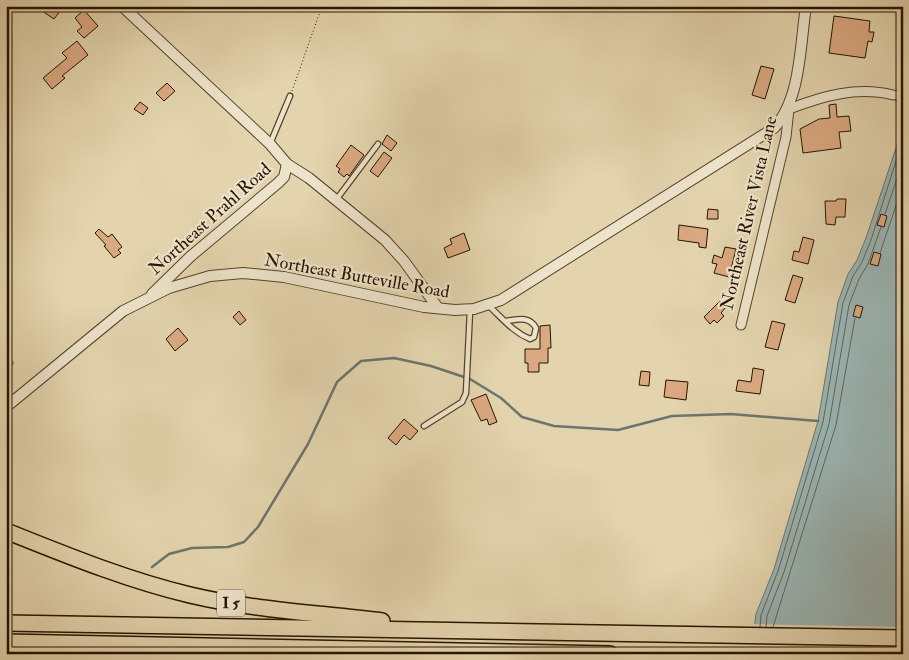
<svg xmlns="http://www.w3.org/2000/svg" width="909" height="660" viewBox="0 0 909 660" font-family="'IM FELL Double Pica',serif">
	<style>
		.water { fill: #9ab5b5; stroke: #6c756d }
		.pier { fill: #e3d4ad }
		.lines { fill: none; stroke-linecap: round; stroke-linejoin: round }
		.shore { stroke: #60645a; stroke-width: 1 }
		.stream { stroke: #6c756d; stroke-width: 2.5 }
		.building { fill: #dba981; stroke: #261400 }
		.service-casing { stroke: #55442b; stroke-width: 7 }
		.minor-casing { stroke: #55442b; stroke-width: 11 }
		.tertiary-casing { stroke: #55442b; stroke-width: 12 }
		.motorway-casing { stroke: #261400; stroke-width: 18 }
		.path { stroke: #261400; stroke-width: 1; stroke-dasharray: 1 2.5; stroke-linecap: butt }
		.service { stroke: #ede3ca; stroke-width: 4.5 }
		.minor { stroke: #ede3ca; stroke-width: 9 }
		.tertiary { stroke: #ede3ca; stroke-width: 10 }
		.motorway { stroke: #e3d4ad; stroke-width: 15 }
		.labels { text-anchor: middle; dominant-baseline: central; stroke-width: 4.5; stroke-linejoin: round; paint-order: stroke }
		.shield { fill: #ede3ca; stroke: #62523d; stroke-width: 1 }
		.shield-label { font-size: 16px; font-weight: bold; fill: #261400 }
		.street-label { font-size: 18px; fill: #261400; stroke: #ede3ca }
	</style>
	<rect width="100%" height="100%" fill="#e3d4ad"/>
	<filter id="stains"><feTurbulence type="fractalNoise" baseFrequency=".004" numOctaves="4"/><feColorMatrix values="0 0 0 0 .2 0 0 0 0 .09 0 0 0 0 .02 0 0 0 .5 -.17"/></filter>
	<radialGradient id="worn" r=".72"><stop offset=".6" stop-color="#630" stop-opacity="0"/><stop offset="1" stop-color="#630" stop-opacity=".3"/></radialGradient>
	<path class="water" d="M903,127V654H751L756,614L774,569L818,421L838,302L848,274L857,260L866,238Z"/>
	<path class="pier" d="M752,624L903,627V654H748Z"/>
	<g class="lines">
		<g class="shore">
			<path d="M885,214L903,161"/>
			<path d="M880,253L903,185"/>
			<path d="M760,627L761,615L778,571L823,422L843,303L853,276L862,262L871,240L903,139"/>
			<path d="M766,627L767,616L784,572L829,424L849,305L859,279L868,264L881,227"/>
			<path d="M773,627L836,425L855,318"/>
		</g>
		<path class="stream" d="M152,567L169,554L192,548L228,547L244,542L258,527L308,444L337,382L361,361L394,358L431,366L470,379L501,398L522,417L554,426L618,430L672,416L731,414L818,421"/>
	</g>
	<g class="building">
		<path d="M46,6H64L54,19L42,11Z"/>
		<path d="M84,10L98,26L84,38L77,31L82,27L75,18Z"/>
		<path d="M834,16L870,21L869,32H874L872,42L868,41L865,58L829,53Z"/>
		<path d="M77,41L88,55L62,76L65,78L52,89L43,78L67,58L62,53Z"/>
		<path d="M761,66L774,69L765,99L752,95Z"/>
		<path d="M167,83L175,91L164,101L156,93Z"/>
		<path d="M140,102L148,108L143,115L134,109Z"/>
		<path d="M836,104L837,117L849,116L851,131L839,132L841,148L803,153L800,129L819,119L830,118L829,105Z"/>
		<path d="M387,135L397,143L391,151L382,144Z"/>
		<path d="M351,145L364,155L349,176L347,174L344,177L338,172L340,169L336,166Z"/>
		<path d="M384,152L392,158L378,177L370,171Z"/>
		<path d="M837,199H846L845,217H836L835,225L826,224L825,201H836Z"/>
		<path d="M708,209L718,210V219H707Z"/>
		<path d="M881,214L887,216L884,227L877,225Z"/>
		<path d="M679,225L708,229L706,248L699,247V243L678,240Z"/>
		<path d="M99,229L108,237L112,234L122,247L118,250L121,253L114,258L104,246L106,245L95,233Z"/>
		<path d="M464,233L470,250L448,258L444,248L452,244L450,239Z"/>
		<path d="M803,237L814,240L808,264L792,260L794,251L799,252Z"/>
		<path d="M725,247L736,249L729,277L714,273L717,264L712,263L714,255L722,258Z"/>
		<path d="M874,252L881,254L878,266L870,264Z"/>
		<path d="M793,275L803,278L795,303L785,300Z"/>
		<path d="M720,301L726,307L721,313L724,316L717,323L714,320L710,324L704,317Z"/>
		<path d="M856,305L863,307L860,318L853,316Z"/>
		<path d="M239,311L246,320L240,325L233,317Z"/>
		<path d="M772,321L785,324L778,350L765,347Z"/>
		<path d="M550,325L551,348H548V363H539V372H528V363H525V349H540V326Z"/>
		<path d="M178,328L188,340L175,351L166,339Z"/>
		<path d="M753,368L764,370L760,394L736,391L738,380L751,382Z"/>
		<path d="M641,371L650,372L649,386L639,385Z"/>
		<path d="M666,380L688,382L686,400L664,397Z"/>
		<path d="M486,394L497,422L489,425L487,419L481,421L471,400Z"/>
		<path d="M404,419L418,431L410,440L404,435L396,445L388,438Z"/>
	</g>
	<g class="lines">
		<g class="service-casing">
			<g id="service">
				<path d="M903,91L893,95L903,102"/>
				<path d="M270,144L290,96"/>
				<path d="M336,200L378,144"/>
				<path d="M489,306C502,318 513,332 530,339L534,337L536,328C529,315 516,320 505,321"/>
				<path d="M6,356L10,363"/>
				<path d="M424,426L462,402L466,393L470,311"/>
			</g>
		</g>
		<g class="minor-casing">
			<path id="minor" d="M741,325L786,137L789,109C823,96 857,86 893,95"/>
		</g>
		<g class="tertiary-casing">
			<g id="tertiary">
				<path d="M122,6L270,144L287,164L309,178L385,240L404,261L438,308"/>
				<path d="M152,294L191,256L278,183L284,177L287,164"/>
				<path d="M6,407L123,311L169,288L210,276L243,273L284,277L424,307L455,310L474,309L501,300L774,128C801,99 800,45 806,6"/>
			</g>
		</g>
		<g class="motorway-casing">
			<g id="motorway">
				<path d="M6,531C66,555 127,580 190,595C253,610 318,613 382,621"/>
				<path d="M6,623L903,638"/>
				<path d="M6,642L610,654"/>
			</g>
		</g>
		<g class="path">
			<path d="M292,91L322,6"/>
			<path d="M900,107L903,111"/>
			<path d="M903,161L897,176L903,178"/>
		</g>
		<use href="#service" class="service"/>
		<use href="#minor" class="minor"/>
		<use href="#tertiary" class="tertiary"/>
		<use href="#motorway" class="motorway"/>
	</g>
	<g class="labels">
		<rect class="shield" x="217" y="589.5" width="28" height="27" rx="4"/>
		<g class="shield-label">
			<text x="231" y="603">I 5</text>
		</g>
		<g class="street-label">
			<text transform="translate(749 213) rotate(-77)">Northeast River Vista Lane</text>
			<text transform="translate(210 219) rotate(-42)">Northeast Prahl Road</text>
			<text transform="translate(357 276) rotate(10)">Northeast Butteville Road</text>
		</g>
	</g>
	<rect width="909" height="660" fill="none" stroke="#e3d4ad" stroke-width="25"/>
	<rect x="8" y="8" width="894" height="645" fill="none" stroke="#261400" stroke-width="2.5"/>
	<rect x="12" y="12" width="884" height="635" fill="none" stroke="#261400"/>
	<rect width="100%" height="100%" filter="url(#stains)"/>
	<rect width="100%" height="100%" fill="url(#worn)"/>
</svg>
